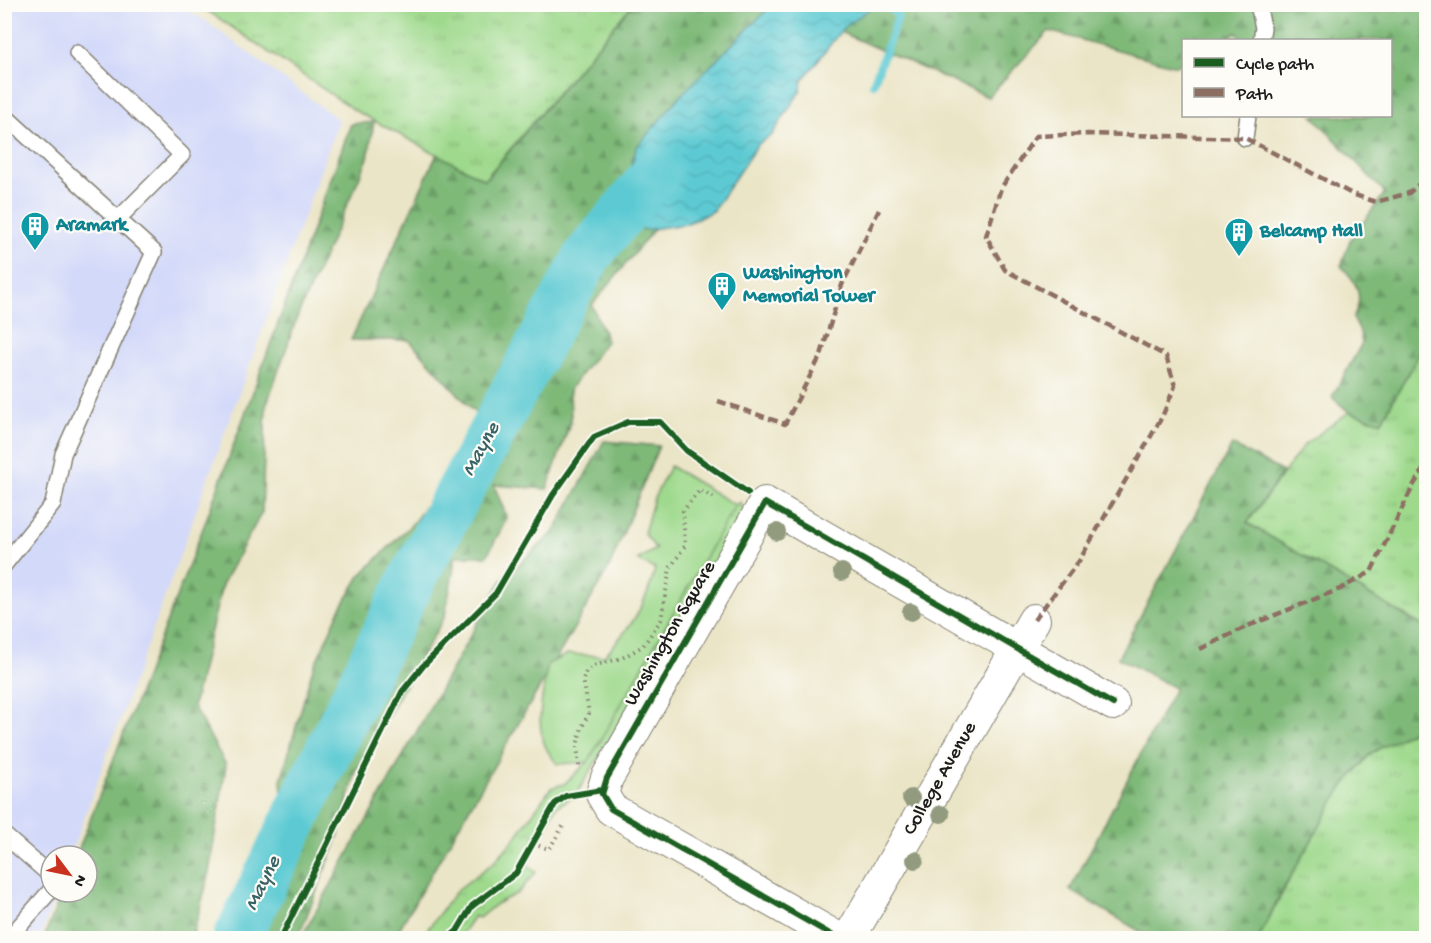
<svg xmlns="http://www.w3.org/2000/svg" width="1431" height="943" viewBox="0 0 1431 943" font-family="'Gochi Hand',sans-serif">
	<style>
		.built { fill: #d3d9f9 }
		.grass { fill: url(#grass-tufts); stroke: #5d7a54; stroke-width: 1.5 }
		.forest { fill: url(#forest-firs); stroke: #4d6a4a; stroke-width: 1.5 }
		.green { fill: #9ed98c; stroke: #5d7a54; stroke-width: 1.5 }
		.water { fill: url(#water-waves); stroke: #3c7378; stroke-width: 1.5 }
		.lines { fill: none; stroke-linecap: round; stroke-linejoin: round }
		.stream { stroke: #5dcad3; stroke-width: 8 }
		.river { stroke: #5dcad3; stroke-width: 48 }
		.service-casing { stroke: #848072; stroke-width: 18 }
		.minor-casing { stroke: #848072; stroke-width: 34 }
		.path { stroke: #848072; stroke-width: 4; stroke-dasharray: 1.5 4.5; stroke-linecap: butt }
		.service { stroke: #fff; stroke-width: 15 }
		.minor { stroke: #fff; stroke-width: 32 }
		.quiet { stroke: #8d6e63; stroke-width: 4.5; stroke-dasharray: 9 4.5; stroke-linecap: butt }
		.cycleway-casing { stroke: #fdfcf7; stroke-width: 10 }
		.cycleway { stroke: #1b5e20; stroke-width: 6 }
		.tree { fill: #929b7e }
		.labels { text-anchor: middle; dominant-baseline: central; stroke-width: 4.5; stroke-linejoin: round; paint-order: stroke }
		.culture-label { font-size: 20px; font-weight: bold; fill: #0d838f; stroke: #fdfcf7; text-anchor: start }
		.street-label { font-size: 20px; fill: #1c1c1c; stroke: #fdfcf7 }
		.water-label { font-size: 21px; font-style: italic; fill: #366265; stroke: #fdfcf7 }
	</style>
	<defs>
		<pattern id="grass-tufts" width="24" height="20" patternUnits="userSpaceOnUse" patternTransform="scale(1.5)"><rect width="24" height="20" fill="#9ed98c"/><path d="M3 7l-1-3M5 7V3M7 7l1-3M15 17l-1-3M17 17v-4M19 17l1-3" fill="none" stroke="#88ba78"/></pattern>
		<pattern id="forest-firs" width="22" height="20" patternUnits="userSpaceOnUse" patternTransform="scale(1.5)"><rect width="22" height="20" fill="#7eb978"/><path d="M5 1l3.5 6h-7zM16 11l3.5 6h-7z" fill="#6c9e67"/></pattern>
		<pattern id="water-waves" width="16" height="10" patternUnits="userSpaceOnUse" patternTransform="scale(1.5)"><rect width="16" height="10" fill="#5dcad3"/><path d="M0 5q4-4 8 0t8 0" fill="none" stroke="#50adb5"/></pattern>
	</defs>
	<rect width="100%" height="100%" fill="#fdfcf7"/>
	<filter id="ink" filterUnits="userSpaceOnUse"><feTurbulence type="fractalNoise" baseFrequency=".0167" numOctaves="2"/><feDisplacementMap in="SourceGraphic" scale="12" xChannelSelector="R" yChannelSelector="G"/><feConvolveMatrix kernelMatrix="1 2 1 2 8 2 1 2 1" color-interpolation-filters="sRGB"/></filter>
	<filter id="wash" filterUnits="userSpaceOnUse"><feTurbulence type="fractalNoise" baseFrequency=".008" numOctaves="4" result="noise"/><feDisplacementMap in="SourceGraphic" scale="24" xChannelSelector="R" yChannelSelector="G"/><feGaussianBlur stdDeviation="1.35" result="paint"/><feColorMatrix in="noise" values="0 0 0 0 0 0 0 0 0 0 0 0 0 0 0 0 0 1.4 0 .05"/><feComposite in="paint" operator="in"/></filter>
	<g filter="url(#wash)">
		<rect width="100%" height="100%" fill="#ebe5c7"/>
		<path class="built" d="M5,5H177L203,19L339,120L70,856H51V892H57L40,938H5Z"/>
		<g class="grass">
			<path d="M199,5H632L484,180L356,111Z"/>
			<path d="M1426,341V628L1247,523L1305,444L1349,412L1382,421Z"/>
			<path d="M740,502L744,514L576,795L556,807L527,865L536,872L518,893L496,904L479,918L474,916L459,938H421L457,890L493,863L513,841L551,788L564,784L588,762L735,505Z"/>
			<path d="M1418,728H1426V938H1259L1330,802L1371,753Z"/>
		</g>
		<g class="forest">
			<path d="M632,5H1426V341L1381,422L1349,412L1332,397L1362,343L1360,332L1353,318C1365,296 1357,282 1341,266L1350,240L1385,193L1313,116H1390V40H1243L1236,33L1223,40H1184L1183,62L1176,66L1049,31L988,97L822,24L592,305L607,340L570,389L571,421L547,489L494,485L507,518L487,556H456L445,616L356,771L338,837L298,938H255L286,838L281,780L312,671L339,611L360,576L414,522L465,450L478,416L409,340H351L437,154L485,180Z"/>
			<path d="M374,122L368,158L298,315L266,406L262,512L222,585L193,706L226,765L208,878L192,938H44L62,892H87V856H76L205,523L351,124Z"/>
			<path d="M604,441L659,446L609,568L394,938H301L501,581L554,532Z"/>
			<path d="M1232,445L1283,472L1247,523L1426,628V728H1418L1371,753L1342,788L1281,893L1259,938H1151L1070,890L1175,688L1118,658Z"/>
		</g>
		<path class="green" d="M670,466L735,505L588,762L558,764C530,738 542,698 548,664L568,654L604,656C630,628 646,607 655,569L637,560L656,549L644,533L654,498Z"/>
		<path class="water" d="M772,5H875L843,28L802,81L801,90L772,135L757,145L713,211L686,224L645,230L618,219L636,148L679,97Z"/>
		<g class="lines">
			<path class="stream" d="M873,84L898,17L887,4"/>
			<path class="river" d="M237,938L410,583L588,255L660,168"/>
		</g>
	</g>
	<g filter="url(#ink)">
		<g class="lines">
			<g class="service-casing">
				<g id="service">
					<path d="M1258,4L1263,28L1261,40"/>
					<path d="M77,53L182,155L118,219"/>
					<path d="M4,115L154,252L63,454L53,504L4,565"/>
					<path d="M1245,138L1248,116"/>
					<path d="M4,835L51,876"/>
					<path d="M9,938L51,890"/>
				</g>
			</g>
			<g class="minor-casing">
				<g id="minor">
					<path d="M837,938L611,809L602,794L607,778L765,503L1113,704"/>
					<path d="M849,938L1034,620"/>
				</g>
			</g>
			<g class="path">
				<path d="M579,766L577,745L582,727L589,713L583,679L586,672L593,666L622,658L643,646L661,620L670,568L685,546L683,511L700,490L714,498"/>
				<path d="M533,844L549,849L565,823"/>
				<path d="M448,938H449"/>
			</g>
			<use href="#service" class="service"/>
			<use href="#minor" class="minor"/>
			<g class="quiet">
				<path d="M718,401L785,424L821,355L842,285L879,210"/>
				<path d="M1034,620L1079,561L1162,417L1175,386L1166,356L1005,270L986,236L1001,188L1036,136L1088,134L1245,138L1352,194L1376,202L1409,193L1426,178"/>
				<path d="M1200,649L1248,626L1340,589L1371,572L1413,486L1426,465"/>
			</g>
			<g class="cycleway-casing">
				<g id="cycleway">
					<path d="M281,938L402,692L423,666L496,593L553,495L594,437L628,422H660L687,451L748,493"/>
					<path d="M448,938L457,931L472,906L516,873L555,804L566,796L602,790"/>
					<path d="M837,938L611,809L602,794L607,778L765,503L1113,704"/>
				</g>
			</g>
			<use href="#cycleway" class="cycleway"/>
		</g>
		<g class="tree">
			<circle cx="777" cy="532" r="9"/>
			<circle cx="842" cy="572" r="9"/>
			<circle cx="911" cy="612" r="9"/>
			<circle cx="911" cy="798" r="9"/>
			<circle cx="941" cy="814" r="9"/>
			<circle cx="915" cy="860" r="9"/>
		</g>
	</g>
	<defs>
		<g id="building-pin" transform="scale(1.5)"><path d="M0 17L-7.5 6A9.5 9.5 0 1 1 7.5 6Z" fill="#0f9aa8" stroke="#fdfcf7"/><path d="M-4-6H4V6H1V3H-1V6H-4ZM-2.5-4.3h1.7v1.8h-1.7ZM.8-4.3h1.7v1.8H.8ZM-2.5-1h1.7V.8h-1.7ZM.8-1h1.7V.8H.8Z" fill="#fff"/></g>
	</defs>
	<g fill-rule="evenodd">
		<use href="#building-pin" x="35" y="226"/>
		<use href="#building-pin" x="1239" y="232"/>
		<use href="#building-pin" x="722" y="286"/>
	</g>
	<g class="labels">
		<g class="culture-label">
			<text x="56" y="226">Aramark</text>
			<text x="1260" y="232">Belcamp Hall</text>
			<text x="743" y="274">Washington<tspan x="743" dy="23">Memorial Tower</tspan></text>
		</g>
		<g class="street-label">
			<text transform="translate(671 634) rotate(-60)">Washington Square</text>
			<text transform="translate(941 779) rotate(-60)">College Avenue</text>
		</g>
		<g class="water-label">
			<text transform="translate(482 450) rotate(-61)">Mayne</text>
			<text transform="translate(264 884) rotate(-64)">Mayne</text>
		</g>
	</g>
	<rect width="1431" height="943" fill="none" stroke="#fdfcf7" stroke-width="24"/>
	<rect x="1182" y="39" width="210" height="78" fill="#fdfcf7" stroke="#a3a29f" stroke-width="1.5"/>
	<rect x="1194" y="58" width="30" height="9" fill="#1b5e20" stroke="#a3a29f" stroke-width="1.5"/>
	<text x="1236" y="69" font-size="18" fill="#1c1c1c">Cycle path</text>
	<rect x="1194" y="88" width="30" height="9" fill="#8d6e63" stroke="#a3a29f" stroke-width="1.5"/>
	<text x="1236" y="99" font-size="18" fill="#1c1c1c">Path</text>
	<g transform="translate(69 874) rotate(122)"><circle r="28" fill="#fdfcf7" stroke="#a3a29f" stroke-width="1.5"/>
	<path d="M0-4.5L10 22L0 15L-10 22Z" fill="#c8321e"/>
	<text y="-9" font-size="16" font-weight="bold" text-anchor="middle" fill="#1c1c1c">N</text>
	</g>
</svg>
